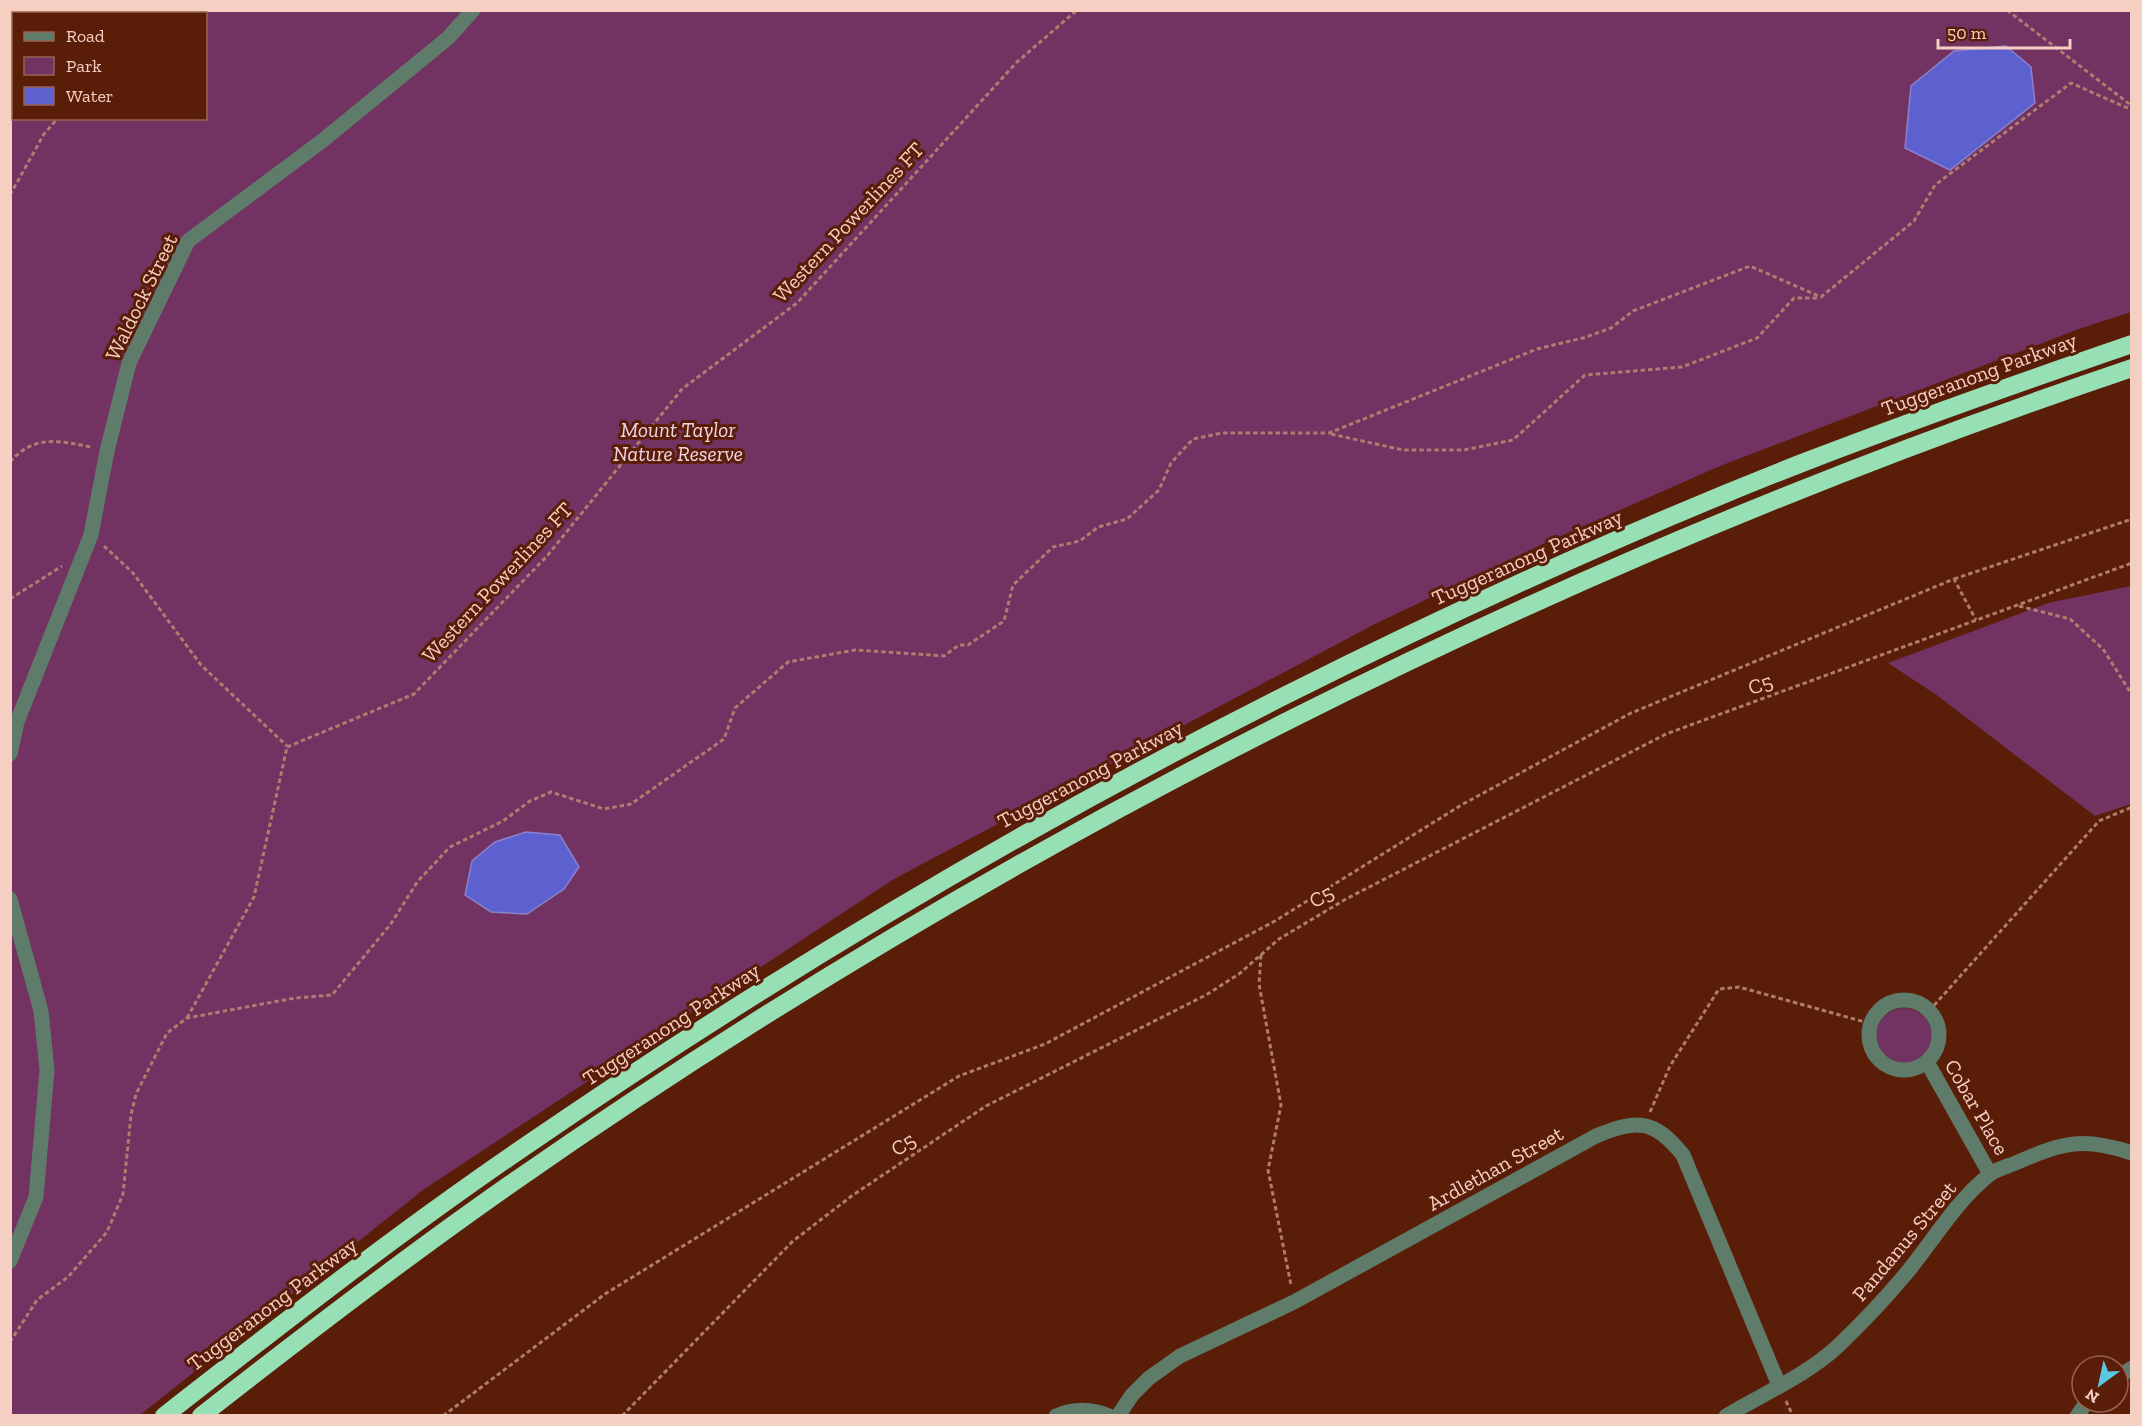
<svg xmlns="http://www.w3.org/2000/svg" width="2142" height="1426" viewBox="0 0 2142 1426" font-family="'Zilla Slab',serif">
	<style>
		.green { fill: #723262; fill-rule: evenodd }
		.water { fill: #5d60cf; stroke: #8b81cb; stroke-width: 1.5 }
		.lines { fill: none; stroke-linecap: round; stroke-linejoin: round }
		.path { stroke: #ae7d6d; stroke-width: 3; stroke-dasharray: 4.5 3; stroke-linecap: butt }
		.minor { stroke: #5f7c6a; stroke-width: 15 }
		.highway { stroke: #97e0b5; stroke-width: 18 }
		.labels { text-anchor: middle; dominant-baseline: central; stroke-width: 6; stroke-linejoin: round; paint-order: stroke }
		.street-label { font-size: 21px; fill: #f6cfc3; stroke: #591d08 }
		.park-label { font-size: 21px; font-style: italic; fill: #f1d5e7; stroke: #591d08 }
	</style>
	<rect width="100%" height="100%" fill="#591d08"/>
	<g class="green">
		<path d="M10,11H2131V312L2079,329L1720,466L1545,543L1375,624L894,879L423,1190L140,1415H11ZM14,14H206V118H14Z"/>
		<path d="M2131,586V804L2095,816L1938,696L1888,663L2048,603Z"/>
		<circle cx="1904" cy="1036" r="28"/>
	</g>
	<g class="water">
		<path d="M2006,46L2031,67L2035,103L1950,170L1905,148L1911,86L1954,51Z"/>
		<path d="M526,832L560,835L579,867L564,889L527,914L491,912L465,895L472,861L495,842Z"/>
	</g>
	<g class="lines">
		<g class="path">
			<path d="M2007,10L2132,106"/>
			<path d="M143,14V10"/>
			<path d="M165,14L170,10"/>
			<path d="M10,195L44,134L58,118"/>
			<path d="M1331,434L1403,450H1464L1513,440L1585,375L1682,367L1757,338L1794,298H1819"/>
			<path d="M10,462C34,434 60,441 91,447"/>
			<path d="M104,546L133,573L201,665L287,746"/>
			<path d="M1954,579L2132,519"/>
			<path d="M10,599L62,566"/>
			<path d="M2019,606L2070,619L2103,649L2132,695"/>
			<path d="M287,747L414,694L547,556L682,389L797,303L1017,62L1077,10"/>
			<path d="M1261,955L1259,984L1281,1105L1268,1170L1291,1285"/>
			<path d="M1929,1011L2099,821L2132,807"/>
			<path d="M187,1018L254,897L287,747"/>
			<path d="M1650,1112L1670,1066L1719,989L1739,987L1872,1024"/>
			<path d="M10,1342L37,1300L68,1277L107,1232L123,1194L131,1115L136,1094L167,1033L187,1018L295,998L332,995L390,925L418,881L450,847L503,821L530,801L551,792L604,809L631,804L724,739L735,708L788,662L855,650L944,656L959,645H968L1004,621L1013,585L1053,547L1080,541L1098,527L1127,519L1159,490L1171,463L1193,439L1222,433H1329L1537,349L1583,338L1611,328L1633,311L1750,266L1821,297L1914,221L1935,185L2071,83L2132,110"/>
			<path d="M1786,1401L1793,1416"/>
			<path d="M443,1416L605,1294L959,1076L1045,1044L1275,921L1463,804L1631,713L1954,579L1976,620"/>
			<path d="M622,1416L793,1241L853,1195L986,1106L1206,995L1239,974L1279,939L1346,899L1666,734L2132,563"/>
		</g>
		<g class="minor">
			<path d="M10,754L17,722L91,535L107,451L129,363L188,241L322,141L448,38L473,10"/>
			<path d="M10,899L41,1011L47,1070L36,1197L10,1261"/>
			<circle cx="1904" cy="1035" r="35"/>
			<path d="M1927,1062L1990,1174"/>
			<path d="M2118,1377L2132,1368"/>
			<path d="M1056,1416C1074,1408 1090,1408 1109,1416"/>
			<path d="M1118,1416L1132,1395L1149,1378L1180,1356L1294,1302L1596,1136C1637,1119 1654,1119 1683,1155L1779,1385"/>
			<path d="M1726,1416C1763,1394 1807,1375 1838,1346C1861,1324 1883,1301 1904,1276C1932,1243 1954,1203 1989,1175C1996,1169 2009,1166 2018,1162C2064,1142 2083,1137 2132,1153"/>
			<path d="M2077,1416L2087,1402"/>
		</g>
		<g class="highway">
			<path d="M164,1416C283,1323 402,1230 527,1145C769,979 1023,827 1286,695C1454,611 1626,532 1802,463C1911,421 2021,382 2132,344"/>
			<path d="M201,1416C303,1336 406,1257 512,1183C1010,836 1557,562 2132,368"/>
		</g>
	</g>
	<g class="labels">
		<g class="street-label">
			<text transform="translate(848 222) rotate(-47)">Western Powerlines FT</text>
			<text transform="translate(141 297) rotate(-64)">Waldock Street</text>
			<text transform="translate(1979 374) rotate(-20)">Tuggeranong Parkway</text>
			<text transform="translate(1527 557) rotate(-24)">Tuggeranong Parkway</text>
			<text transform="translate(497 582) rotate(-47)">Western Powerlines FT</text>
			<text transform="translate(1760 684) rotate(-20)">C5</text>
			<text transform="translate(1090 774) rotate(-28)">Tuggeranong Parkway</text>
			<text transform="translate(1321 896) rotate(-31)">C5</text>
			<text transform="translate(671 1024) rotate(-33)">Tuggeranong Parkway</text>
			<text transform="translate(1977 1107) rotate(60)">Cobar Place</text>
			<text transform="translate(903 1144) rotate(-34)">C5</text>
			<text transform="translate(1495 1168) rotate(-29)">Ardlethan Street</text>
			<text transform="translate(1904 1241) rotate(-50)">Pandanus Street</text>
			<text transform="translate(272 1304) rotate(-37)">Tuggeranong Parkway</text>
		</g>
		<g class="park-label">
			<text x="678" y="429">Mount Taylor<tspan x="678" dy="24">Nature Reserve</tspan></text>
		</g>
	</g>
	<rect width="2142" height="1426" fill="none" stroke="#f6cfc3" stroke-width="24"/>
	<rect x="12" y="12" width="195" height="108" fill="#591d08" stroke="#986453" stroke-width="1.5"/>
	<rect x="24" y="32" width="30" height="9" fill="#5f7c6a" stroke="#986453" stroke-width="1.5"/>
	<text x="66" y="42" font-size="18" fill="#f6cfc3">Road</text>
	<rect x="24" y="57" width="30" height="18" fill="#723262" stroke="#986453" stroke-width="1.5"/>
	<text x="66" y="72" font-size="18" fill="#f6cfc3">Park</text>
	<rect x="24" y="87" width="30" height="18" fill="#5d60cf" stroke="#986453" stroke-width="1.5"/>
	<text x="66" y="102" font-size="18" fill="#f6cfc3">Water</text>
	<g transform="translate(2100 1384) rotate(213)"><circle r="28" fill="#591d08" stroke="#986453" stroke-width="1.5"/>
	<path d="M0-4.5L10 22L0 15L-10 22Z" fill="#5ac8e5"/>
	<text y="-9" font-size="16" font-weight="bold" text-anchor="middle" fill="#f6cfc3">N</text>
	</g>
	<path d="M1938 39v9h132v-9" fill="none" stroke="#f6cfc3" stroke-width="3"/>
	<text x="1947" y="39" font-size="18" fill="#f6cfc3" stroke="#591d08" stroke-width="4.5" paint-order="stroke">50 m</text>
</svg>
